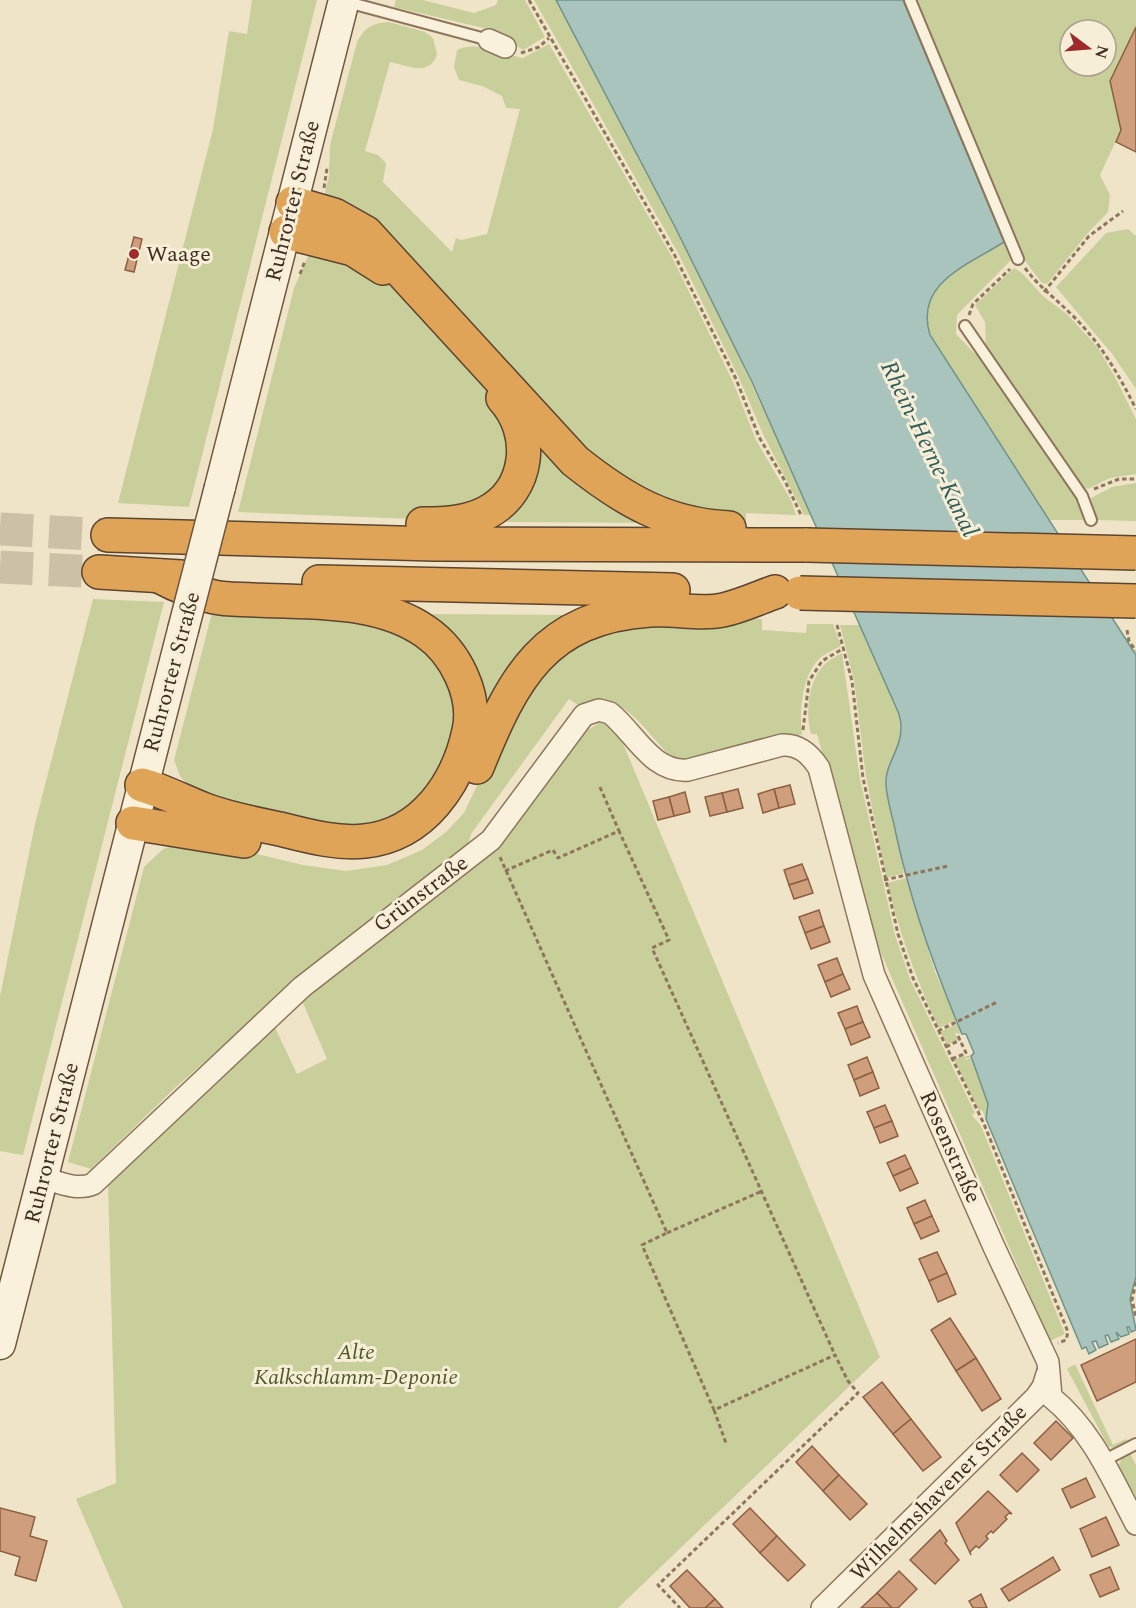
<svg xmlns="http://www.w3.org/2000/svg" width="1136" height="1608" viewBox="0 0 1136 1608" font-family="Spectral,serif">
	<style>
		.green { fill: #c9cf9b; fill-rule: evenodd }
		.water { fill: #a9c4bc; stroke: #6f938a; stroke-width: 1.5 }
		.building { fill: #cf9f7d; stroke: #8d5f41; stroke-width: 1.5 }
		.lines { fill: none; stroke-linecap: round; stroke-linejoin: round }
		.motorway-tunnel { stroke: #ccc0a6; stroke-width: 33; stroke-dasharray: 33 16; stroke-linecap: butt }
		.service-casing { stroke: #8d765c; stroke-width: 14 }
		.minor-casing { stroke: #8d765c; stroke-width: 24 }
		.secondary-casing { stroke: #6f573f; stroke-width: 33 }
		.motorway-casing { stroke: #5b4430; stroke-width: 36 }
		.path { stroke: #8d765c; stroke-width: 3; stroke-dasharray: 4.5 3; stroke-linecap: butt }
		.service { stroke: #faf1dc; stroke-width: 10 }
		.minor { stroke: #faf1dc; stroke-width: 21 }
		.secondary { stroke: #faf1dc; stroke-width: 30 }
		.motorway { stroke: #e0a458; stroke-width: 33 }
		.secondary-bridge-casing { stroke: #6f573f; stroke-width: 33; stroke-linecap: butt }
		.motorway-bridge-casing { stroke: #5b4430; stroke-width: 36; stroke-linecap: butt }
		.secondary-bridge { stroke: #faf1dc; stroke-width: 30 }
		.motorway-bridge { stroke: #e0a458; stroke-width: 33 }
		.poi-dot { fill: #9e2a2b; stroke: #f7eed8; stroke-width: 2 }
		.labels { text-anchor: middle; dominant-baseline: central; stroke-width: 6; stroke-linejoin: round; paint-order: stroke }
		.street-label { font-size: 22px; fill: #3d2e20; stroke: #f7eed8 }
		.poi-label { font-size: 22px; fill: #3d2e20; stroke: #f7eed8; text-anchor: start }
		.park-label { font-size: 22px; font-style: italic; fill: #4d5a26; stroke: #f7eed8 }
		.water-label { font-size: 24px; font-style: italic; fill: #2f5d5a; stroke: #f7eed8 }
	</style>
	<rect width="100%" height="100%" fill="#f0e4c8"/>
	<g class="green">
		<path d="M252,0H317L189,507L118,503L213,129L229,31L247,34Z"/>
		<path d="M396,0H423L474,13L496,5L498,0H525L545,37L523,50L492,30L394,7Z"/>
		<path d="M534,0H556L568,21L715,305L812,515H804L763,434L739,378L678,253Z"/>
		<path d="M915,0H1136V27L1110,81L1121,130L1100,175L1110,195L1108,212L1087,234L1047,284L1042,283L1022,257ZM1070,30H1106V66H1070Z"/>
		<path d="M389,22L425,32L433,38L437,54C430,77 408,66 390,62L365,151L378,155L386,163L383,182L452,252L456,238L461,240L487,234L520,109L506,108L502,96L482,86L459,80L454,67L457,50C475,40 505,54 523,58L549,44L672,257L733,382L756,440L791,500L796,515L746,513V521L709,519L617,483L324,197L329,176L330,145L357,42C365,27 373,23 389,22Z"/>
		<path d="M1128,229L1136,236V389L1113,355L1056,287L1106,233Z"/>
		<path d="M1004,242L1011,260L957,315L956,334L987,366L1073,491L1087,520H1048L936,347C905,288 961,269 1004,242Z"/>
		<path d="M321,252L387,281L502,405L515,431L503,491L438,520L238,512L294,288L308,256Z"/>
		<path d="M1014,268L1022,273L1043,296L1068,315L1098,348L1115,377L1136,419V474L1110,478L1088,489L1081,486L986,350L985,322L975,305Z"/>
		<path d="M538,435L643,523L505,522C535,496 542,474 538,435Z"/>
		<path d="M1136,483V521L1096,520L1091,498L1112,487Z"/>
		<path d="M93,599L164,602L23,1155L0,1151V996L35,824Z"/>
		<path d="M214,605L313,610L392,627L445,666L460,727L424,802L363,831L248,813L190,788L180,776L174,760Z"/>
		<path d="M427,614L583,615L485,722Z"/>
		<path d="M689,617L762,619V630L806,633L807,624H833L841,646C834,650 826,653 820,658C802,675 799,712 802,735L680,761L670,756C647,733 616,682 581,707L569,699L471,834L466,853L351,936L292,985L176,1087L91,1169L68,1162L144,867L163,849L179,844L232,848L303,865L346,871L387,865L422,850L446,832L464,813L507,722L548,662L595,631Z"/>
		<path d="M840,625H860L899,714L901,737L886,782L904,873L886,878L866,777L854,680Z"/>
		<path d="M842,653L860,779L895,935L910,979L975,1113L972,1115L981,1126L1065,1334L1050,1341L871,930L817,734H811C805,713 808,679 826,663C830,659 837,656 842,653Z"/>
		<path d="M601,722L609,724L619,734L880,1357L618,1608H123L76,1499L116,1483L108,1181L272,1021L297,1074L327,1059L300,996L422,903L582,733Z"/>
		<path d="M906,878L935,972L956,1020L939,1028C916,980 900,934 887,883Z"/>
		<path d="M958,1023L962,1034L955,1033L958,1040L947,1045L940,1032Z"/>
		<path d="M964,1055L967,1060L971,1056L988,1104L986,1119L982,1110L979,1111L954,1060Z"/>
		<path d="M1075,1364L1113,1445L1126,1439L1127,1441L1113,1448L1108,1446L1067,1369Z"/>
		<path d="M1130,1453L1136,1465V1506L1118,1466L1123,1456Z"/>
	</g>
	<path class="water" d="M556,0H903L1004,242C968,265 914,283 930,335L1136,655V1277L1130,1299L1136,1330L1131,1332L1129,1327H1127L1129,1334L1121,1337L1116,1332L1119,1339L1111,1342L1108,1335L1105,1336L1108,1344L1099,1348L1096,1341L1092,1342L1096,1350L1089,1354L1086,1347L1082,1349L986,1119L988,1104L971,1056L974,1053L966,1034H962C934,968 911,904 896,834C893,818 887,801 886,785C884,761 908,745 899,714L752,382L674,225Z"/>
	<g class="building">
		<path d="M1136,27V152L1116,142L1121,130L1110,81Z"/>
		<path d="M134,237L142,239L134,272L125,270Z"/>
		<path d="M790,785L795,804L779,808L774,789Z"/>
		<path d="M738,789L743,808L727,812L722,793Z"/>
		<path d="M774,789L779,808L763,813L758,794Z"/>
		<path d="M685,792L690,812L674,816L669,797Z"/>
		<path d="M722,793L727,812L710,816L705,797Z"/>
		<path d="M669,797L674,816L658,820L653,801Z"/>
		<path d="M802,864L808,879L789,885L784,870Z"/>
		<path d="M808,879L813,893L794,899L789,885Z"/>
		<path d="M819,910L824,926L805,933L799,917Z"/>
		<path d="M824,926L830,942L811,949L805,933Z"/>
		<path d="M837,958L843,974L825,982L818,965Z"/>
		<path d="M843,974L850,989L831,997L825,982Z"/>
		<path d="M857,1006L863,1022L845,1029L838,1013Z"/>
		<path d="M863,1022L870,1037L851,1045L845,1029Z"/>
		<path d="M867,1057L873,1072L854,1080L848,1065Z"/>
		<path d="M873,1072L879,1088L860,1096L854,1080Z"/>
		<path d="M885,1105L892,1121L874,1128L867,1112Z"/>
		<path d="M892,1121L898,1136L880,1143L874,1128Z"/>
		<path d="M905,1155L911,1168L893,1176L887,1163Z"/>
		<path d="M911,1168L918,1183L900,1191L893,1176Z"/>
		<path d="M925,1200L932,1216L914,1224L907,1208Z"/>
		<path d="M932,1216L939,1231L921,1239L914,1224Z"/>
		<path d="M937,1252L947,1273L929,1281L919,1259Z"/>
		<path d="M947,1273L956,1294L938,1302L929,1281Z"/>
		<path d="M950,1318L976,1358L956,1371L931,1330Z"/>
		<path d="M1136,1339V1382L1097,1401L1081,1365Z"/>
		<path d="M976,1358L1001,1399L982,1411L956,1371Z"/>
		<path d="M882,1382L911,1419L893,1434L863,1397Z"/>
		<path d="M911,1419L941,1457L923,1471L893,1434Z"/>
		<path d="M1056,1421L1073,1438L1051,1460L1034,1443Z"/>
		<path d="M812,1446L839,1475L823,1491L796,1462Z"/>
		<path d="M1022,1453L1039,1470L1017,1492L1000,1475Z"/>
		<path d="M839,1475L867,1504L850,1520L823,1491Z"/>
		<path d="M1086,1478L1095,1497L1071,1508L1062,1489Z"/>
		<path d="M988,1491L1012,1514L1009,1513L1005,1517L1007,1519L993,1533L991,1531L986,1536L988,1539L979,1548L976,1546L970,1552L971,1555L956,1523Z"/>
		<path d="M0,1508L35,1517L30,1536L47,1541L36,1581L15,1575L20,1557L0,1551Z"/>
		<path d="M750,1508L777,1536L760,1553L733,1524Z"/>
		<path d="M1106,1517L1119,1545L1092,1557L1080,1529Z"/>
		<path d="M940,1530L947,1541L945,1543L959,1560L935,1584L910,1560Z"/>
		<path d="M777,1536L805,1565L788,1581L760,1553Z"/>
		<path d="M1053,1557L1060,1570L1009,1601L1001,1589Z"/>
		<path d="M1110,1567L1119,1589L1100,1597L1090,1575Z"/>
		<path d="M687,1570L715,1599L705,1608H690L670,1586Z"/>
		<path d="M899,1571L917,1589L898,1608H892L877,1593Z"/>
		<path d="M877,1593L892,1608H861Z"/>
		<path d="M981,1594L987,1608H973L969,1601Z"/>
		<path d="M715,1599L723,1608H705Z"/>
	</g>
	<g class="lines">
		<g class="motorway-tunnel">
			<path d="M0,529L108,535"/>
			<path d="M0,567L99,572"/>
		</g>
		<g class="service-casing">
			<g id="service">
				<path d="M910,0L1018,259"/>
				<path d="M347,2L489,40"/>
				<path d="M965,326L1082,496L1091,520"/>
				<path d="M1103,1461L1136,1444"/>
			</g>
		</g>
		<g class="minor-casing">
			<g id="minor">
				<path d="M489,40L505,47"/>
				<path d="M43,1178C58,1182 77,1191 93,1184L302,987L491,840L584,715L599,710L610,713C635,733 652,773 688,770L782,745C799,744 810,754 819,768L874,975L994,1247L1048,1362L1051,1397C1092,1430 1112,1479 1136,1524"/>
				<path d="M822,1608L1036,1397L1043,1387L1047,1374"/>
			</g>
		</g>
		<g class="secondary-casing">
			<g id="secondary">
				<path d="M220,487L344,0"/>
				<path d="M0,1344L183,630"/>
			</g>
		</g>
		<g class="motorway-casing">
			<g id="motorway">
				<path d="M293,203L334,215L366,233L575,461C624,500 666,525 729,528"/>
				<path d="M286,232L353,249L383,268"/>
				<path d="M423,524C445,524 466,523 486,513C530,490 535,433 503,398"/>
				<path d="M108,535L434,544L807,545"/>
				<path d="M99,572L181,577"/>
				<path d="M319,582L673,590"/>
				<path d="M477,767C513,678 544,617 650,610C673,608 700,615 723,610C741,606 758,598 775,592"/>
				<path d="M142,785C164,791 184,802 205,810C229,819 255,824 280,829C308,836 336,844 365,841C423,835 458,783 469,731C477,695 455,652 426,632C378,598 311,603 255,600C242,599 227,600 214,597C195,593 176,585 159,576"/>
				<path d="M133,823L244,841"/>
			</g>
		</g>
		<g class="path">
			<path d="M529,0L674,254L736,379L759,437L785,481L801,515"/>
			<path d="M521,53L539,47L549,38"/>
			<path d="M324,188L327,168"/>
			<path d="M1025,268C1039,287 1055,298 1071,314C1100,342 1118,373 1136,409"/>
			<path d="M300,274L305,261"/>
			<path d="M1044,292L1089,236L1123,211"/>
			<path d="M969,315L973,304L1010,269"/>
			<path d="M1094,489L1119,479H1136"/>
			<path d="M837,625L852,681L863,778L898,934L913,978L984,1124L1068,1332L1066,1340L1058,1343"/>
			<path d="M1127,630L1129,641L1136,651"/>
			<path d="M803,730L809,681L822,661L844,648"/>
			<path d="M600,787L619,831"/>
			<path d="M500,857L667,1233L642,1245L714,1410L835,1355L848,1381L858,1393L658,1585L680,1608"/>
			<path d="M505,871L553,850L558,858L619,831L669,940L652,948L835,1355"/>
			<path d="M884,880L948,866"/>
			<path d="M938,1031L997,1002"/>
			<path d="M958,1036L968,1057"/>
			<path d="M946,1047L960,1040"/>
			<path d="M952,1059L966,1053"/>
			<path d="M667,1233L762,1191"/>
			<path d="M1136,1282L1132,1300L1136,1317"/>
			<path d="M714,1410L726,1443"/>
		</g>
		<use href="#service" class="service"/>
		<use href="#minor" class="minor"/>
		<use href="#secondary" class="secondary"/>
		<use href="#motorway" class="motorway"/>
		<g class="secondary-bridge-casing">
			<path id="secondary-bridge" d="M183,630L220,487"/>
		</g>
		<g class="motorway-bridge-casing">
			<g id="motorway-bridge">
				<path d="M807,545L1136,553"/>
				<path d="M800,593L1136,601"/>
			</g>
		</g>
		<use href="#secondary-bridge" class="secondary-bridge"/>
		<use href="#motorway-bridge" class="motorway-bridge"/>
	</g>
	<circle class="poi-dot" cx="134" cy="254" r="6"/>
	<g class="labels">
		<g class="street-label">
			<text transform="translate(293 201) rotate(-76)">Ruhrorter Straße</text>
			<text transform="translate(172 672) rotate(-75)">Ruhrorter Straße</text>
			<text transform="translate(421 894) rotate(-37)">Grünstraße</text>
			<text transform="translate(52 1143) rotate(-76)">Ruhrorter Straße</text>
			<text transform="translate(950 1147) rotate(66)">Rosenstraße</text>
			<text transform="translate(939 1493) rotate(-45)">Wilhelmshavener Straße</text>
		</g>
		<g class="poi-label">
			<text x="146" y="254">Waage</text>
		</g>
		<g class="park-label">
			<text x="356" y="1352">Alte<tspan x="356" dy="25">Kalkschlamm-Deponie</tspan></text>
		</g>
		<g class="water-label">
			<text transform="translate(929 449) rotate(64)">Rhein-Herne-Kanal</text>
		</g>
	</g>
	<g transform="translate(1088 48) rotate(106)"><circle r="28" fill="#f7eed8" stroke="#ada18e" stroke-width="1.5"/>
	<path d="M0-4.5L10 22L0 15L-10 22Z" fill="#9e2a2b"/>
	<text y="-9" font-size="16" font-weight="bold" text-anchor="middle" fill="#3d2e20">N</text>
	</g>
</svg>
